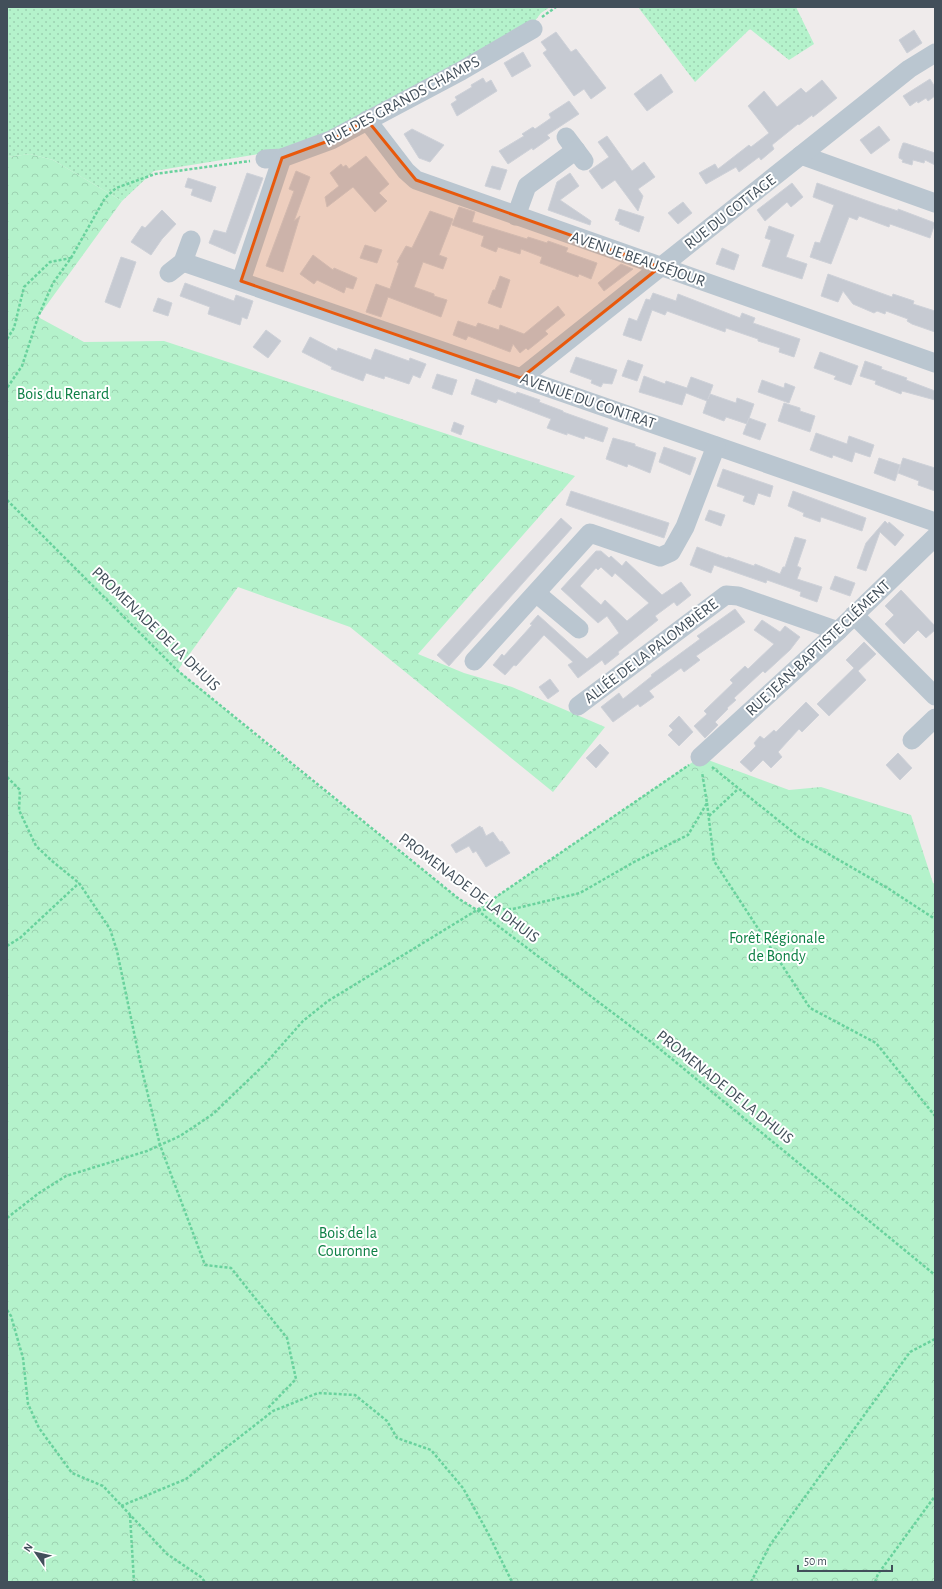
<svg xmlns="http://www.w3.org/2000/svg" width="942" height="1589" viewBox="0 0 942 1589" font-family="'Alegreya Sans',sans-serif">
	<style>
		.grass { fill: url(#grass-dots) }
		.forest { fill: url(#forest-crowns) }
		.building { fill: #c6cad2; stroke: #ced1d8; fill-rule: evenodd }
		.lines { fill: none; stroke-linecap: round; stroke-linejoin: round }
		.path { stroke: #69d29d; stroke-width: 2.5; stroke-dasharray: 3 2; stroke-linecap: butt }
		.minor { stroke: #bac6d0; stroke-width: 19 }
		.marked { fill: #e8590c; fill-opacity: 0.2; stroke: #e8590c; stroke-width: 3; stroke-linejoin: round }
		.labels { text-anchor: middle; dominant-baseline: central; stroke-width: 4; stroke-linejoin: round; paint-order: stroke }
		.street-label { font-size: 16px; fill: #424f5a; stroke: #fff }
		.park-label { font-size: 16px; fill: #0e8046; stroke: #fff }
	</style>
	<defs>
		<pattern id="grass-dots" width="8" height="8" patternUnits="userSpaceOnUse"><rect width="8" height="8" fill="#b4f2cb"/><path d="M2 2h.1M6 6h.1" fill="none" stroke="#9cd1b1" stroke-width="1.8" stroke-linecap="round"/></pattern>
		<pattern id="forest-crowns" width="20" height="18" patternUnits="userSpaceOnUse"><rect width="20" height="18" fill="#b4f2cb"/><path d="M2 6a3 3 0 1 1 6 0M12 15a3 3 0 1 1 6 0" fill="none" stroke="#9cd1b1"/></pattern>
	</defs>
	<rect width="100%" height="100%" fill="#efebeb"/>
	<g class="grass">
		<path d="M7,7H550L541,13L531,26L335,132L289,149L154,171L122,201L53,160L30,154L7,157Z"/>
		<path d="M638,7H796L814,44L789,60L750,29L695,82Z"/>
	</g>
	<path class="forest" d="M30,154L53,160L122,201L38,317L84,342L164,341L575,476L418,654L464,673L512,687L605,727L553,792L350,627L238,587L178,670L260,739L459,899L477,910L700,757L789,790L821,787L911,815L933,883L935,884V1582H7V157Z"/>
	<g class="building">
		<path d="M914,30L922,43L907,53L899,40Z"/>
		<path d="M556,32L571,52L576,49L606,88L591,99L584,89L574,96L543,53L547,50L541,42Z"/>
		<path d="M523,52L531,66L512,77L504,63Z"/>
		<path d="M661,74L673,92L647,111L634,94Z"/>
		<path d="M483,78L486,83L491,80L497,91L457,116L451,104L457,100L455,97L472,87L471,85Z"/>
		<path d="M930,79L935,87V96L928,101L926,98L918,103L917,101L910,106L903,96Z"/>
		<path d="M822,80L837,98L813,117L812,115L799,125L798,124L772,145L774,149L761,160L759,157L739,172L736,167L706,184L699,173L715,164L718,169L749,145L751,147L769,133L748,106L764,91L777,107L801,88L806,93Z"/>
		<path d="M569,101L579,114L547,135L550,138L533,150L532,148L508,164L499,151L524,136L522,134L533,127L535,129L551,118L549,114Z"/>
		<path d="M879,126L890,140L871,154L860,140Z"/>
		<path d="M412,129L444,145L430,162L419,158L404,134Z"/>
		<path d="M607,136L632,171L644,162L655,177L638,189L643,196L638,211L615,180L602,189L589,171L609,157L598,142Z"/>
		<path d="M903,143H905L935,153V165L925,160L924,163L913,160L912,165L902,162L903,160L899,158V154Z"/>
		<path d="M366,156L389,184L379,193L387,201L375,212L353,187L327,207L325,197L339,186L330,173L341,164L343,167L346,165L349,169Z"/>
		<path d="M492,166L507,170L500,190L485,186Z"/>
		<path d="M296,171L310,177L294,221L300,216L283,272L266,266L294,191L289,189Z"/>
		<path d="M247,173L263,178L235,254L209,243L214,230L226,233Z"/>
		<path d="M570,173L579,186L560,200L591,221L590,225L548,210L557,182Z"/>
		<path d="M188,178L216,187L211,202L191,195L193,189L185,187Z"/>
		<path d="M792,183L803,197L791,207L787,202L765,221L757,210Z"/>
		<path d="M817,183L879,205L898,211V209L935,223L930,238L890,224L889,227L859,216L857,220L849,217L831,264L810,257L815,242L820,243L834,205L813,197Z"/>
		<path d="M683,202L692,213L678,224L668,213Z"/>
		<path d="M459,207L475,212L472,222L527,239L528,237L547,243L548,241L568,248L566,252L597,263L591,279L579,274L578,277L540,263L542,257L521,249L520,254L498,247L496,252L481,246L484,236L452,225Z"/>
		<path d="M619,209L644,217L639,232L619,224L620,222L615,220Z"/>
		<path d="M162,210L176,224L162,239L151,255L131,242L142,226L145,228Z"/>
		<path d="M430,211L453,219L439,255L447,258L443,269L423,262L414,287L434,294V296L447,300L441,317L388,297L381,317L366,312L376,284L390,289L399,263L397,262L406,246L412,248Z"/>
		<path d="M769,226L794,235L786,257L807,264L802,279L762,266L771,240L765,238Z"/>
		<path d="M365,245L382,250L377,263L360,258Z"/>
		<path d="M722,248L739,255L734,270L716,264Z"/>
		<path d="M313,255L333,270L334,268L357,278L353,289L346,287L344,293L317,280L314,284L300,274Z"/>
		<path d="M121,257L136,262L120,308L105,302Z"/>
		<path d="M621,264L633,269L604,291L598,283Z"/>
		<path d="M828,274L892,297L893,294L914,301L913,304L935,311V332L912,324L907,321L908,319L886,311L885,314L877,311L874,313L853,304L843,291L838,302L821,296Z"/>
		<path d="M500,276L510,280L501,308L488,303L493,290H495Z"/>
		<path d="M185,283L234,301L236,295L253,301L247,319L242,317L240,325L208,314L210,307L180,296Z"/>
		<path d="M653,293L676,301L678,294L740,318L742,313L755,318L753,323L800,339L794,357L779,352L780,348L758,341V339L726,328L725,332L667,311L665,315L652,310L641,341L623,335L629,318L637,321L646,299L650,300Z"/>
		<path d="M158,298L172,303L168,316L153,311Z"/>
		<path d="M558,306L565,315L545,331L548,334L528,350L526,348L520,353L513,344L510,352L468,336L466,340L453,335L458,321L476,327L478,323L499,330L500,325L524,334Z"/>
		<path d="M266,330L281,341L268,358L253,347Z"/>
		<path d="M310,337L337,351L338,348L371,360L375,349L409,361L410,358L426,364L420,378L413,375L409,384L385,376L384,379L366,373L363,381L331,369L332,367L302,352Z"/>
		<path d="M820,352L858,366L851,385L834,379L836,376L814,368Z"/>
		<path d="M576,357L617,370L612,384L603,383L601,387L591,383L592,380L570,372Z"/>
		<path d="M628,360L643,365L637,381L622,376Z"/>
		<path d="M865,361L882,367L881,369L907,378L906,380L935,391V400L902,391L901,394L875,384L876,381L860,376Z"/>
		<path d="M437,374L457,380L452,395L432,388Z"/>
		<path d="M644,376L665,384L666,381L687,388L691,377L713,385L708,399L710,394L736,403L737,398L754,404L747,424L726,417L724,421L703,413L707,401L686,393L682,405L639,392Z"/>
		<path d="M476,379L516,394L517,392L540,400L539,402L563,411V412L608,428L603,442L585,436L584,439L567,433V435L547,428L551,419L498,399L496,403L471,394Z"/>
		<path d="M762,380L784,388L785,383L795,387L789,403L758,392Z"/>
		<path d="M784,403L800,408V411L815,416L810,432L778,421Z"/>
		<path d="M749,418L766,424L760,440L743,434Z"/>
		<path d="M454,422L464,426L461,435L451,431Z"/>
		<path d="M816,433L847,444L849,436L874,445L870,457L855,452L852,462L833,455L832,458L810,450Z"/>
		<path d="M613,438L635,444V446L656,453L650,473L628,464L627,467L606,459Z"/>
		<path d="M664,447L696,458L690,475L659,462Z"/>
		<path d="M879,458L900,465L895,481L874,473Z"/>
		<path d="M903,458L935,468V491L918,485L919,481L898,473Z"/>
		<path d="M723,469L773,486L770,497L758,493L754,505L743,501L745,496L717,486Z"/>
		<path d="M571,491L669,523L664,538L566,505Z"/>
		<path d="M793,491L866,518L862,531L821,517L820,522L803,516L804,513L788,506Z"/>
		<path d="M709,510L725,515L721,526L705,520Z"/>
		<path d="M561,518L572,528L449,666L437,655Z"/>
		<path d="M885,521L888,524L889,522L904,535L895,546L880,532L866,571L857,568L866,543Z"/>
		<path d="M795,537L806,540L797,566L801,568L797,579L822,587L817,602L800,596L801,592L767,580L766,583L714,565L711,573L690,565L697,547L727,558L728,557L754,566L755,564L780,574L783,567H785Z"/>
		<path d="M596,551H601L609,558L611,556L622,566L626,561L662,595L681,582L691,595L677,606L674,602L655,616L658,620L618,652L619,654L605,665L602,660L578,678L568,665L573,662L544,635L516,666L514,665L505,675L493,665L502,654L504,656L532,625L530,624L538,615L587,659L619,633L607,616L598,623L561,589ZM601,567L612,577L615,573L649,603L627,621L605,600L601,605L580,586L596,568L598,570Z"/>
		<path d="M835,576L855,583L850,596L830,589Z"/>
		<path d="M901,590L935,626V630L926,638L918,630L904,644L885,624L894,615L885,606Z"/>
		<path d="M735,609L745,622L696,656L700,660L684,672L681,668L649,691L654,697L640,707L638,704L613,722L601,707L619,693L623,699L652,676L651,675L700,639L697,636Z"/>
		<path d="M762,620L780,632L785,626L800,637L790,650L765,673L763,671L734,698L736,700L727,708L728,709L715,722L718,725L705,738L694,726L707,714L704,711L733,683L730,680L745,666L748,669L774,644L754,630Z"/>
		<path d="M864,642L876,654L858,671L866,680L829,716L817,704L854,668L846,660Z"/>
		<path d="M550,679L559,691L548,699L539,687Z"/>
		<path d="M806,702L819,715L802,732L799,729L778,752L782,757L771,768L763,760L751,772L740,762L756,746L754,743L760,736L764,739L774,730L776,732Z"/>
		<path d="M679,716L693,732L679,746L668,735L673,730L669,726Z"/>
		<path d="M600,744L609,753L596,768L586,758Z"/>
		<path d="M898,753L912,768L900,780L886,765Z"/>
		<path d="M480,826L481,828L482,827L486,836L493,832L500,842L502,841L510,853L486,867L476,851L473,853L469,846L456,853L451,845Z"/>
	</g>
	<g class="lines">
		<g class="path">
			<path d="M542,17L556,7"/>
			<path d="M71,258L105,198L116,188L155,174L250,161"/>
			<path d="M7,339L14,328L24,287L50,262L71,258L53,283L38,317L22,366L7,388"/>
			<path d="M7,500L178,671L459,899L477,910L650,1041L935,1275"/>
			<path d="M712,767L799,837L889,889L935,919"/>
			<path d="M7,777L20,790L19,810L36,846L52,861L79,883L110,929L117,951L141,1066L160,1145L205,1265L231,1268L287,1338L296,1379L267,1409"/>
			<path d="M707,803L714,861L810,1008L876,1043L935,1116"/>
			<path d="M709,816L738,789"/>
			<path d="M478,910L513,909L580,893L634,862L688,835L707,803L702,772"/>
			<path d="M7,946L20,938L79,883"/>
			<path d="M7,1218L39,1193L66,1176L147,1151L180,1136L213,1114L265,1064L303,1021L328,1001L477,910L689,765"/>
			<path d="M7,1310L11,1316L23,1358L28,1404L39,1428L72,1473L103,1486L167,1554L201,1577L205,1582"/>
			<path d="M121,1506L186,1479L273,1411L318,1393L355,1395L387,1421L397,1438L431,1450L463,1488L488,1533L512,1582"/>
			<path d="M130,1515L134,1582"/>
			<path d="M751,1582L770,1545L910,1352L935,1339"/>
			<path d="M875,1582L878,1574L935,1496"/>
		</g>
		<g class="minor">
			<path d="M367,120L406,171L416,180L935,363"/>
			<path d="M566,137L584,161"/>
			<path d="M801,155L935,203"/>
			<path d="M265,159L282,158L331,140L461,71L533,29"/>
			<path d="M516,216L527,186L576,150"/>
			<path d="M183,262L521,378L935,522"/>
			<path d="M169,273L183,262L191,240"/>
			<path d="M241,281L282,158"/>
			<path d="M521,378L864,105L909,69L935,53"/>
			<path d="M536,593L579,629"/>
			<path d="M854,615L935,696"/>
			<path d="M474,661L590,533L660,557L671,552L685,527L716,446"/>
			<path d="M578,706L726,595L738,596L838,631"/>
			<path d="M912,740L935,718"/>
			<path d="M700,757L838,631L935,537"/>
		</g>
	</g>
	<path class="marked" d="M367,120L416,180L660,267L521,378L241,281L282,158L331,140Z"/>
	<g class="labels">
		<g class="street-label">
			<text transform="translate(402 101) rotate(-28)">RUE DES GRANDS CHAMPS</text>
			<text transform="translate(730 212) rotate(-38)">RUE DU COTTAGE</text>
			<text transform="translate(638 259) rotate(19)">AVENUE BEAUSÉJOUR</text>
			<text transform="translate(588 401) rotate(19)">AVENUE DU CONTRAT</text>
			<text transform="translate(156 629) rotate(44)">PROMENADE DE LA DHUIS</text>
			<text transform="translate(818 648) rotate(-43)">RUE JEAN-BAPTISTE CLÉMENT</text>
			<text transform="translate(651 651) rotate(-37)">ALLÉE DE LA PALOMBIÈRE</text>
			<text transform="translate(469 888) rotate(37)">PROMENADE DE LA DHUIS</text>
			<text transform="translate(725 1087) rotate(39)">PROMENADE DE LA DHUIS</text>
		</g>
		<g class="park-label">
			<text x="63" y="394">Bois du Renard</text>
			<text x="777" y="938">Forêt Régionale<tspan x="777" dy="18">de Bondy</tspan></text>
			<text x="348" y="1233">Bois de la<tspan x="348" dy="18">Couronne</tspan></text>
		</g>
	</g>
	<rect width="942" height="1589" fill="none" stroke="#424f5a" stroke-width="16"/>
	<g transform="translate(36 1553) rotate(304)" stroke="#ffffff" stroke-width="3" paint-order="stroke">
	<path d="M0-3L7 15L0 10L-7 15Z" fill="#424f5a"/>
	<text y="-6" font-size="11" font-weight="bold" text-anchor="middle" fill="#424f5a">N</text>
	</g>
	<path d="M798 1565v6h94v-6" fill="none" stroke="#424f5a" stroke-width="2"/>
	<text x="804" y="1565" font-size="12" fill="#424f5a" stroke="#ffffff" stroke-width="3" paint-order="stroke">50 m</text>
</svg>
